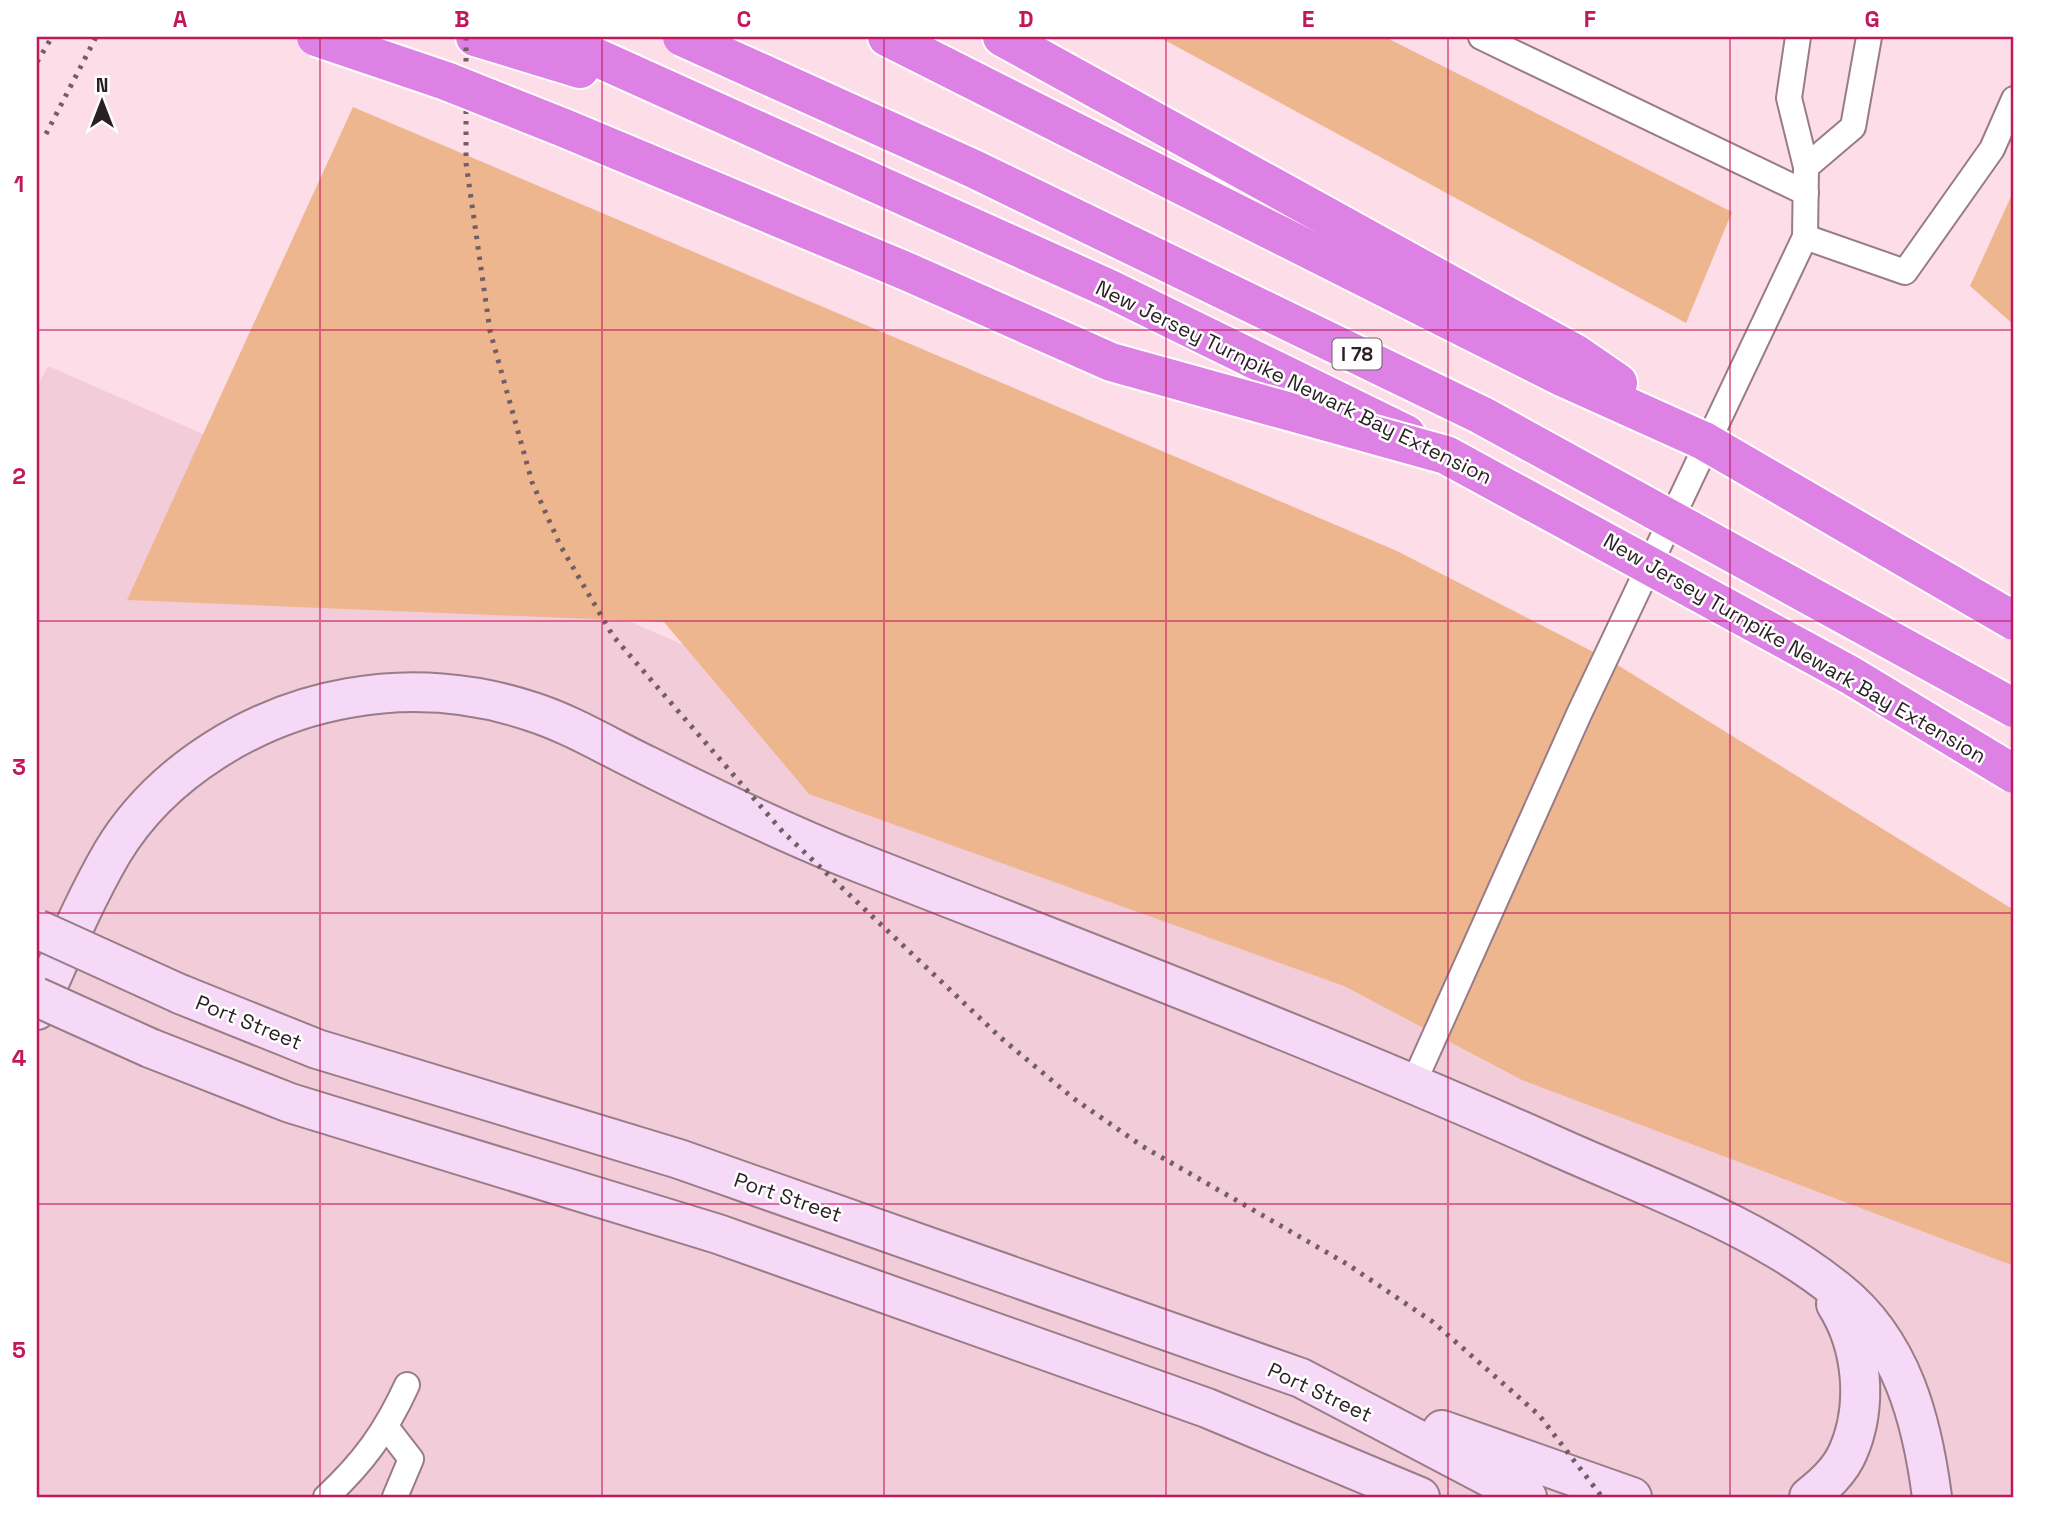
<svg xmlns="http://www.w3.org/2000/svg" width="2051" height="1534" viewBox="0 0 2051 1534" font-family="'Space Grotesk',sans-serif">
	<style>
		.built { fill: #f3ccd9 }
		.green { fill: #eeb68e }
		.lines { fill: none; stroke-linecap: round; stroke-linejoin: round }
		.lane-casing { stroke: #997c86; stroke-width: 28 }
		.secondary-casing { stroke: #997c86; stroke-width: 42 }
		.highway-casing { stroke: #fff; stroke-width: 42 }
		.lane { stroke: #fff; stroke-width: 24 }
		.secondary { stroke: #f5d9f7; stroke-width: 38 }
		.highway { stroke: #dd81e4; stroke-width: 38 }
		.rail { stroke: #715f65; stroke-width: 5; stroke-dasharray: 3.5 7; stroke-linecap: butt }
		.secondary-bridge-casing { stroke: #997c86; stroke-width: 42; stroke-linecap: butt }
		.highway-bridge-casing { stroke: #fff; stroke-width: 42; stroke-linecap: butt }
		.secondary-bridge { stroke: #f5d9f7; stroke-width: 38 }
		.highway-bridge { stroke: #dd81e4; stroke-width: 38 }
		.grid { fill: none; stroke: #c2185b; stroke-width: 2; stroke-opacity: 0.55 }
		.labels { text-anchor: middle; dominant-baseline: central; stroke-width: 5; stroke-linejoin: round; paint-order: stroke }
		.shield { fill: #fff; stroke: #6a6265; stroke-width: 2 }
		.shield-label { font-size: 19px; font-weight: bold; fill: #2a1f23 }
		.street-label { font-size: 21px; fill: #2a1f23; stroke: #fff }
		.neatline { fill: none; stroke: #c2185b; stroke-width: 2.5 }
		.grid-label { font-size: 23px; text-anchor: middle; font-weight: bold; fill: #c2185b }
	</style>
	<rect width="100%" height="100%" fill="#fddde8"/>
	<path class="built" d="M48,366L2014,1229V1497H37V387Z"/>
	<g class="green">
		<path d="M1159,37H1385L1732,212L1686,323Z"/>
		<path d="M353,107L1397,551L1611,661L2014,910V1266L1522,1080L1344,986L809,794L664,622L127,600Z"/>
		<path d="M2014,190V325L1970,286Z"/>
	</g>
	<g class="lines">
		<g class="lane-casing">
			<g id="lane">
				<path d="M1481,37L1806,193"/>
				<path d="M1806,167L1853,127L1869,37"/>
				<path d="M1805,237L1905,272L1992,149L2014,99"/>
				<path d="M1414,1082L1579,714L1805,237L1806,167L1789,98L1798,37"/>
				<path d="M387,1428L411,1459L395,1497"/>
				<path d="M326,1497C363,1463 386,1431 407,1385"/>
			</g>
		</g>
		<g class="secondary-casing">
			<g id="secondary">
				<path d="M180,994L317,1049L679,1159L1301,1378L1527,1497"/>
				<path d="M37,1010C61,957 83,903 112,853C161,771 256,714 349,698C410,687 474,692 533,712C573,725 610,748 648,766C718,801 787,834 860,863C1094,955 1330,1045 1560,1148C1654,1190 1758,1226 1838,1291C1902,1342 1922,1420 1932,1497"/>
				<path d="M150,1048L290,1103L718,1234L1207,1408L1420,1497"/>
				<path d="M1442,1430L1632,1497"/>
				<path d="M1809,1497C1824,1485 1840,1471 1848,1452C1868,1406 1863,1347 1836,1304"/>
			</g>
		</g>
		<g class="highway-casing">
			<g id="highway">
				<path d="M475,37L580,69"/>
				<path d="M551,37L1110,289L1406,434"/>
				<path d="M887,37L1564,378L1704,441"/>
				<path d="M1002,37L1576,354L1618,383"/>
			</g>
		</g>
		<use href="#lane" class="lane"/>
		<use href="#secondary" class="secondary"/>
		<use href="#highway" class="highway"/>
		<g class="rail">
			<path d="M466,37V163L490,331L532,482L560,545L613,636L783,832L1001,1038L1073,1098L1142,1146L1347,1264L1433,1322L1539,1415L1602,1497"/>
			<path d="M37,62L52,37"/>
			<path d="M46,134L96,37"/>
		</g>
		<g class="secondary-bridge-casing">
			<g id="secondary-bridge">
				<path d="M37,929L180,994"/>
				<path d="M37,997L150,1048"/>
			</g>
		</g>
		<g class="highway-bridge-casing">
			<g id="highway-bridge">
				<path d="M316,37L446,81L564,128L908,272L1111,362L1446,455L1850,675L2014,774"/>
				<path d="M682,37L974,169L1481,415L2014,708"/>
				<path d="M1704,441L2014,621"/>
			</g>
		</g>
		<use href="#secondary-bridge" class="secondary-bridge"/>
		<use href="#highway-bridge" class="highway-bridge"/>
	</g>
	<path class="grid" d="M320,37V1497M602,37V1497M884,37V1497M1166,37V1497M1448,37V1497M1730,37V1497M37,330H2014M37,621H2014M37,913H2014M37,1204H2014"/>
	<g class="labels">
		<rect class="shield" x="1332.5" y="338.5" width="49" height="31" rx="5"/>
		<g class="shield-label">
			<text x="1357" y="354">I 78</text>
		</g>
		<g class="street-label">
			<text transform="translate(1294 382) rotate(26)">New Jersey Turnpike Newark Bay Extension</text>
			<text transform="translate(1795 648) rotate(30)">New Jersey Turnpike Newark Bay Extension</text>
			<text transform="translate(249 1022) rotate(22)">Port Street</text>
			<text transform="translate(788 1197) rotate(19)">Port Street</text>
			<text transform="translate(1320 1392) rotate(25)">Port Street</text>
		</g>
	</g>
	<rect width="2051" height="1534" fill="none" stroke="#ffffff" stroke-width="77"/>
	<g transform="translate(102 102)" stroke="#ffffff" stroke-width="5" paint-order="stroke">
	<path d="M0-5L12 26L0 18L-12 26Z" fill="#2a1f23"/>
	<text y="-10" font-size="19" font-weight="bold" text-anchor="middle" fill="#2a1f23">N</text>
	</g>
	<rect x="38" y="38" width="1974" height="1458" class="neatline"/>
	<g class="grid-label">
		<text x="180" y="27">A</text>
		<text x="462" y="27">B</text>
		<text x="744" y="27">C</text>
		<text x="1026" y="27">D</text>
		<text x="1308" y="27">E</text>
		<text x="1590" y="27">F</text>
		<text x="1872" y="27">G</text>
		<text x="19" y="192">1</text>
		<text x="19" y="484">2</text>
		<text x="19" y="775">3</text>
		<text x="19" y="1066">4</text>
		<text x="19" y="1358">5</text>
	</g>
</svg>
